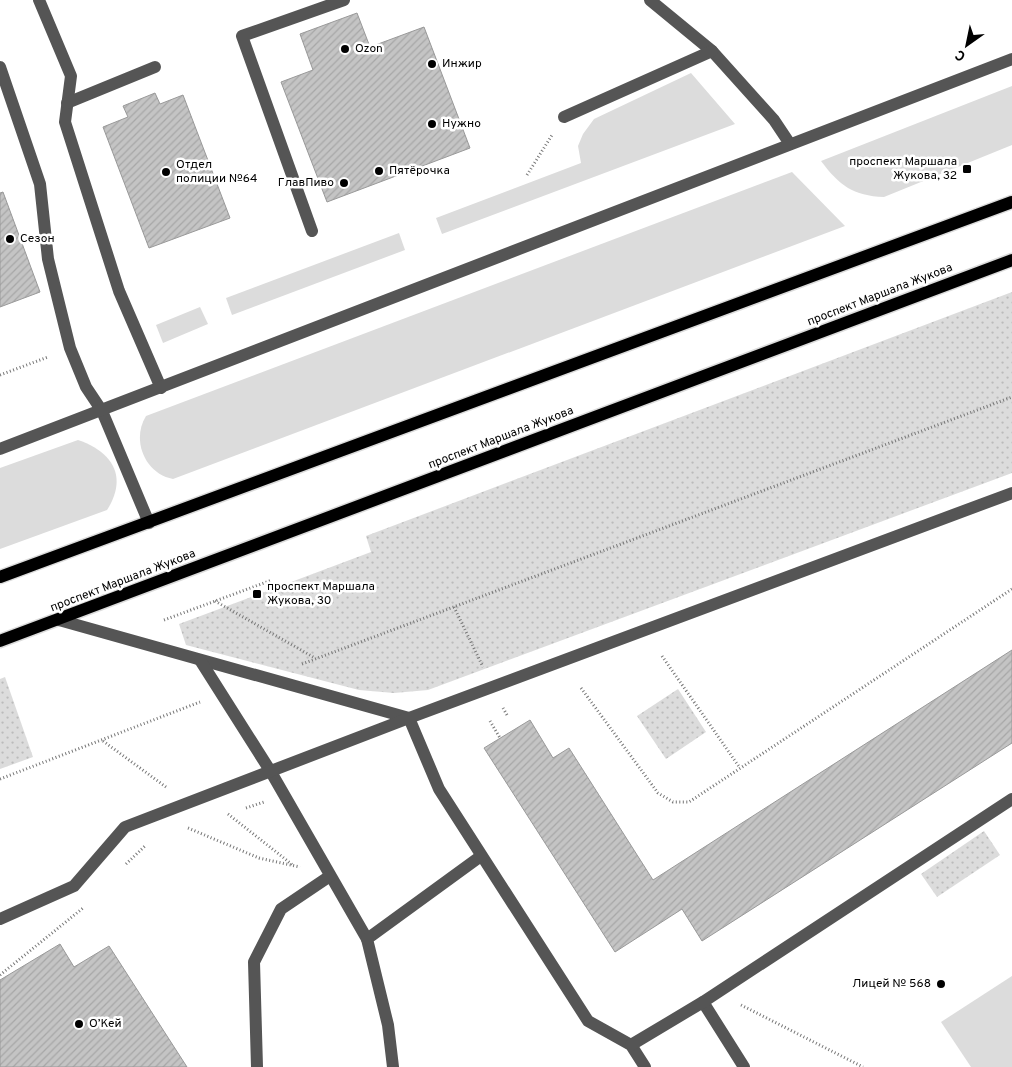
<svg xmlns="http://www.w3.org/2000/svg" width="1012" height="1067" viewBox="0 0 1012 1067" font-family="Overpass,sans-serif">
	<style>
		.grass { fill: #dcdcdc }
		.park { fill: url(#park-dots) }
		.building { fill: url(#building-hatch); stroke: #999 }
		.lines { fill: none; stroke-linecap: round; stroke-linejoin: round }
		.major-casing { stroke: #dbdbdb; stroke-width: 15 }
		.path { stroke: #777; stroke-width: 3; stroke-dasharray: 1 2.5; stroke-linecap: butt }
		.minor { stroke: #555; stroke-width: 12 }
		.major { stroke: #000; stroke-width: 12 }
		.poi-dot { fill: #000; stroke: #fff; stroke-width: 2 }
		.labels { text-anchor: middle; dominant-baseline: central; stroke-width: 5; stroke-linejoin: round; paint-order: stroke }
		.poi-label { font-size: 12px; fill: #000; stroke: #fff; text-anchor: start }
		.street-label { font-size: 12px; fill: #000; stroke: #fff }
	</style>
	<defs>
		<pattern id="park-dots" width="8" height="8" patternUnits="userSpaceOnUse" patternTransform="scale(1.25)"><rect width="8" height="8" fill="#dcdcdc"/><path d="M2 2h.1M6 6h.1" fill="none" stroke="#bbb" stroke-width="1.8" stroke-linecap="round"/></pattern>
		<pattern id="building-hatch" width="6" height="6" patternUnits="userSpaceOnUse" patternTransform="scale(1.25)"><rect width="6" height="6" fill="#c4c4c4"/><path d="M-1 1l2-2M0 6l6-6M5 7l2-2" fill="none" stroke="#a7a7a7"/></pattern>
	</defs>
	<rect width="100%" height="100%" fill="#fff"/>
	<g class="grass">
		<path d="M691,73L735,124L442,234L436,218L581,163L578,146L583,134L594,119Z"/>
		<path d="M1012,86V145L884,197C853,196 839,185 821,161Z"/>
		<path d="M792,172L845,226L173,479C145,474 131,440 146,416Z"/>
		<path d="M399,233L405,250L232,315L226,298Z"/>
		<path d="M200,307L208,324L163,343L156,325Z"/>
		<path d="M78,440C113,452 128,477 107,510L0,549V468Z"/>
		<path d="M1012,976V1067H971L941,1022Z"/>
	</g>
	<g class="park">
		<path d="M1012,292V473L428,690L394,693L359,690L186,645L179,624L371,552L366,536Z"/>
		<path d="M5,677L33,757L0,769V679Z"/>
		<path d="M678,689L706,732L666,759L637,716Z"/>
		<path d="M984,831L1000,855L937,897L921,874Z"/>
	</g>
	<g class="building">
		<path d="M357,13L370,47L424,27L470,148L327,202L281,82L313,70L300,34Z"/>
		<path d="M155,93L160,104L183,95L230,218L149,248L103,127L128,117L123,106Z"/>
		<path d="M3,192L40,292L0,307V193Z"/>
		<path d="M1012,650V743L702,941L682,909L615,952L484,748L530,720L553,758L569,748L653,880Z"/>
		<path d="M60,944L74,967L109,946L187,1067H0V980Z"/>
	</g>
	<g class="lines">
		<g class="major-casing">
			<g id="major">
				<path d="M0,577L1012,202"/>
				<path d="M0,641L1012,260"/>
			</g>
		</g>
		<g class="path">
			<path d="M527,175L552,135"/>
			<path d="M0,375L48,357"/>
			<path d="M215,601L315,658"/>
			<path d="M454,607L483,667"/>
			<path d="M164,620L272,580"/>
			<path d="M662,656L740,768"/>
			<path d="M302,664L1012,397"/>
			<path d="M581,688L658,793L673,802H689L1012,589"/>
			<path d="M503,708L507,715"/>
			<path d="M490,721L500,738"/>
			<path d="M103,741L166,787"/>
			<path d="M0,779L200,702"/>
			<path d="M246,808L264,802"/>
			<path d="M228,814L294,866"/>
			<path d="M188,828L259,858L300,867"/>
			<path d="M126,864L145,846"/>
			<path d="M0,975L83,908"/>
			<path d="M741,1005L863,1067"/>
		</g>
		<g class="minor">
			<path d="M39,0L71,76L65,122L119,291L161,388"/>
			<path d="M650,0L712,51L774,120L790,144"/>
			<path d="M0,67L40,184L48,259L70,348L86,387L102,411L149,523"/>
			<path d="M67,103L155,67"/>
			<path d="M564,117L712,51"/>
			<path d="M312,231L242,36L344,0"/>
			<path d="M0,449L1012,59"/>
			<path d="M59,620L409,718"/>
			<path d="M200,660L271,772L367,939"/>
			<path d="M409,718L439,789L588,1021L631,1045L645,1067"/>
			<path d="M0,919L74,886L125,827L409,718L1012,493"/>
			<path d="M703,1002L744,1067"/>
			<path d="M631,1045L703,1002L1012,799"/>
			<path d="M257,1067L254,962L281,909L330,876"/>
			<path d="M393,1067L388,1025L367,939L481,856"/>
		</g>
		<use href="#major" class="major"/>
	</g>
	<g class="poi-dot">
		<circle cx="345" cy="49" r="5"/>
		<circle cx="432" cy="64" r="5"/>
		<circle cx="432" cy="124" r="5"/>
		<rect x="962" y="164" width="10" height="10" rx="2.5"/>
		<circle cx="379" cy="171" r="5"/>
		<circle cx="166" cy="172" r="5"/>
		<circle cx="344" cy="183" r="5"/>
		<circle cx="10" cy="239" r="5"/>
		<rect x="252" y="589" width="10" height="10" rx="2.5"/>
		<circle cx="941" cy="984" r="5"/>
		<circle cx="79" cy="1024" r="5"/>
	</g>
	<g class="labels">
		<g class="poi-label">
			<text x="355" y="49">Ozon</text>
			<text x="442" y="64">Инжир</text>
			<text x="442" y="124">Нужно</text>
			<text x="957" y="162" text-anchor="end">проспект Маршала<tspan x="957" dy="14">Жукова, 32</tspan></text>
			<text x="176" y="165">Отдел<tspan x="176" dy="14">полиции №64</tspan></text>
			<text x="389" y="171">Пятёрочка</text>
			<text x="334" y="183" text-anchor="end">ГлавПиво</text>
			<text x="20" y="239">Сезон</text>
			<text x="267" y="587">проспект Маршала<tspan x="267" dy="14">Жукова, 30</tspan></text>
			<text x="931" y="984" text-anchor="end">Лицей № 568</text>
			<text x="89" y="1024">О’Кей</text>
		</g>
		<g class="street-label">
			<text transform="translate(880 295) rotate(-21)">проспект Маршала Жукова</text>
			<text transform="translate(501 438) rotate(-21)">проспект Маршала Жукова</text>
			<text transform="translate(123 581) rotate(-21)">проспект Маршала Жукова</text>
		</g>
	</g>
	<g transform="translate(967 45) rotate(213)" stroke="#ffffff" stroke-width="4" paint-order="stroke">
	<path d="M0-4L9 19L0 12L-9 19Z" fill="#000000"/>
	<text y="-8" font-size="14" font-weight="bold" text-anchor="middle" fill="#000000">С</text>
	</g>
</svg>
